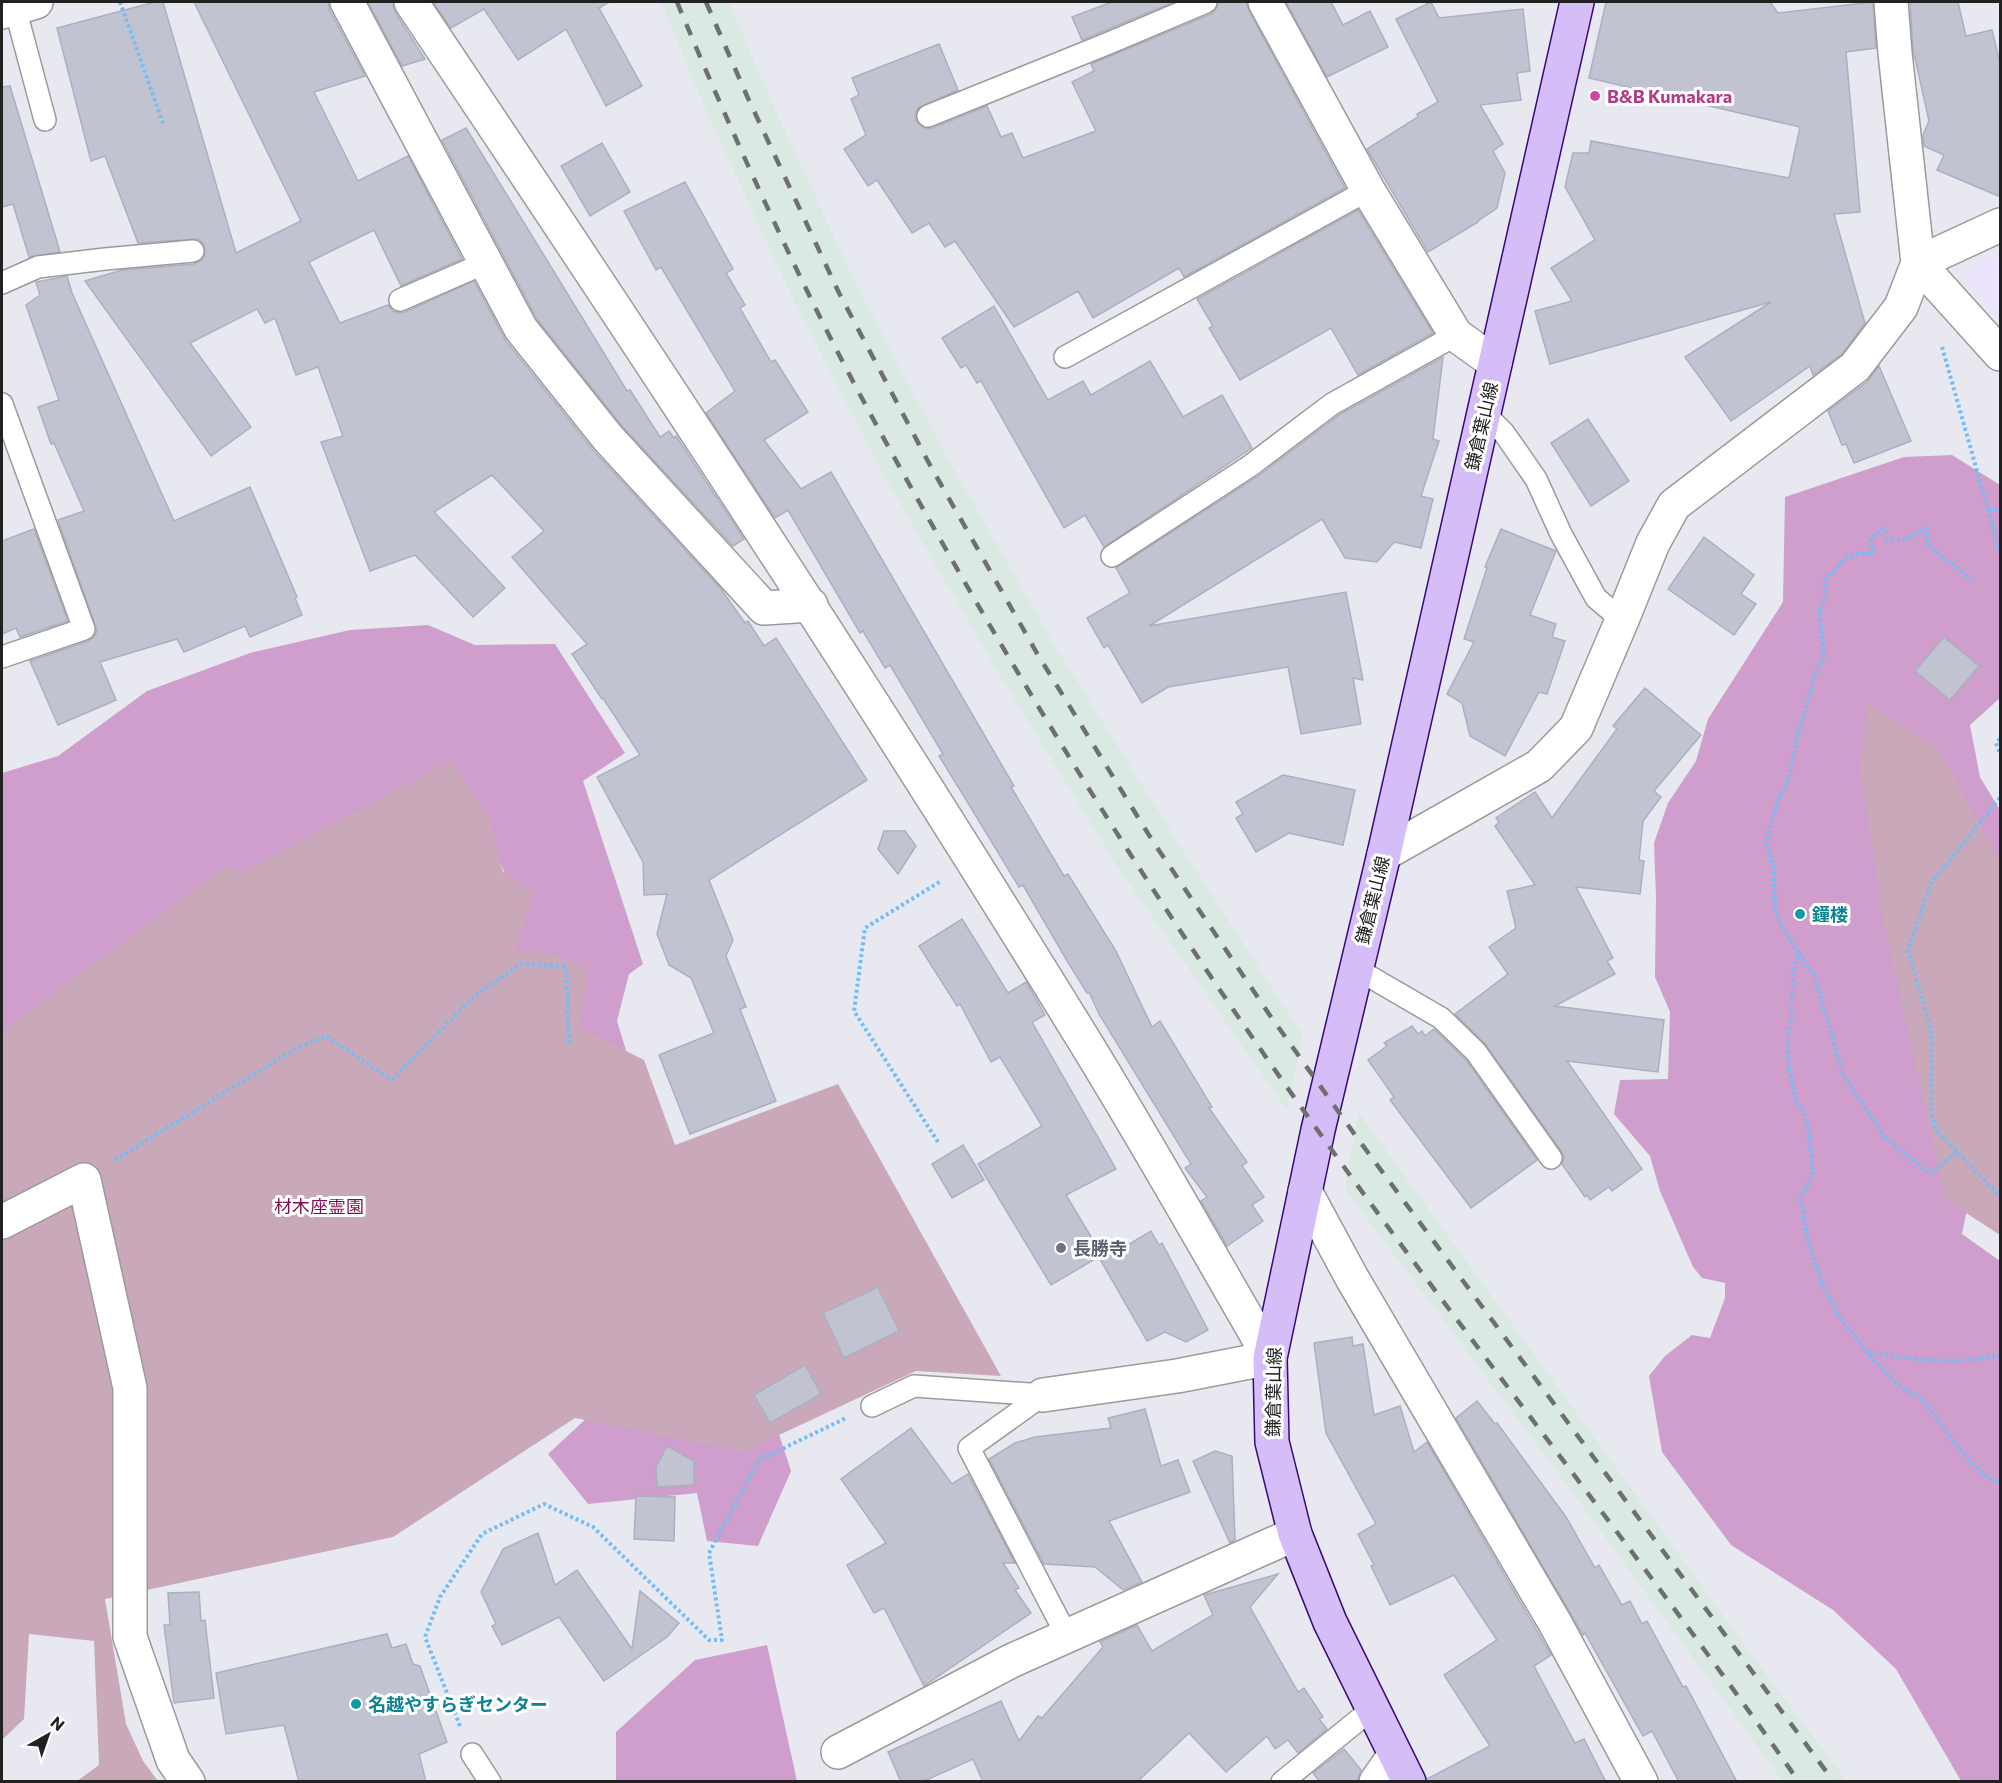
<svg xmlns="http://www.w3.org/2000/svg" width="2002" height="1783" viewBox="0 0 2002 1783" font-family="Commissioner,'Noto Sans JP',sans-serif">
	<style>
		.industrial { fill: #daeae2 }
		.education { fill: #ece3fe }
		.forest { fill: #cf9ecc }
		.cemetery { fill: #c9a9b9 }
		.building { fill: #c1c4d0; stroke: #aaafc2; stroke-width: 1.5 }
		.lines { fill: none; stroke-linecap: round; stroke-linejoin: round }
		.service-casing { stroke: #9b9b9b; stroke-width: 24 }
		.minor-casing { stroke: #9b9b9b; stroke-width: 36 }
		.secondary-casing { stroke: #3a0877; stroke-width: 36 }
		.path { stroke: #73bcf6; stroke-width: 4; stroke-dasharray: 3 3; stroke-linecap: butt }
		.service { stroke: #fff; stroke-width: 21 }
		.minor { stroke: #fff; stroke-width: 33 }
		.secondary { stroke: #d5bef8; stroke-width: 33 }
		.rail { stroke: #6f6f6f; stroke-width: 4.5; stroke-dasharray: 12 12; stroke-linecap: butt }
		.hotel-dot { fill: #d1479c; stroke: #fff; stroke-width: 2 }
		.culture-dot { fill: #0f9aa8; stroke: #fff; stroke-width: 2 }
		.worship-dot { fill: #6b7280; stroke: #fff; stroke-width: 2 }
		.labels { text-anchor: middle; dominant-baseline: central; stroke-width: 6; stroke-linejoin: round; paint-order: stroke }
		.hotel-label { font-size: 18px; font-weight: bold; fill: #b23c85; stroke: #fff; text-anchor: start }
		.street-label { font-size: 18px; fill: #212121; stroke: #fff }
		.culture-label { font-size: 18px; font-weight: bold; fill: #0d838f; stroke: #fff; text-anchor: start }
		.park-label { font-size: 18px; fill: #7e0f4f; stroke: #fff }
		.worship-label { font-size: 18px; font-weight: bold; fill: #5b616d; stroke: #fff; text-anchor: start }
	</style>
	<rect width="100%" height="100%" fill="#e8e8f1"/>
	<g class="industrial">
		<path d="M661,2H729L765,87L855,282L947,457L1054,644L1170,830L1302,1034L1287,1110L1115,863L1001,677L891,488L799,312L707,113Z"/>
		<path d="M1359,1113L1765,1673L1847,1781H1783L1556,1470L1345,1189Z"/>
	</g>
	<path class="education" d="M2000,252V318L1963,274Z"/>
	<g class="forest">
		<path d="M1952,455L2000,485V698L1970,725L1980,777L2000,810V880L1976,1164L1962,1234L2000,1261V1781H1961L1896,1669L1833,1610L1731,1545L1662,1452L1649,1376L1665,1356L1692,1335L1710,1338L1725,1298V1283L1702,1278L1693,1267L1660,1191L1650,1156L1614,1114L1620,1080L1668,1079L1670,1012L1655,977L1656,897L1654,843L1668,803L1696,761L1708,719L1783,602L1785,497L1904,457Z"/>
		<path d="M428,625L475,645L555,644L625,753L583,781L643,964L629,974L617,1021L652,1135L757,1367L791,1471L758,1546L707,1541L697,1493L588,1504L548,1454L602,1404L521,1147L506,877L482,815L2,1076V773L58,756L147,691L250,653L350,630Z"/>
		<path d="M767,1645L797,1781H616V1732L695,1660Z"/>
	</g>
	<g class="cemetery">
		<path d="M1868,704L1938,748L2000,861V1235L1946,1200L1883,919L1860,768Z"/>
		<path d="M451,761L489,818L503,872L533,892L515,951L549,953L587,968L580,1028L644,1060L675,1145L838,1084L1001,1376L916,1371L743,1452L575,1418L393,1537L105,1599L126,1724L143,1761L158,1781H77L99,1765L94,1641L29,1634L24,1719L2,1740V1031L228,865L240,873Z"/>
	</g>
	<g class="building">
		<path d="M155,2H163L236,253L301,221L194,2H328L330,11L365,76L314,92L358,181L408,156L462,259L401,286L374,230L309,262L340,323L388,305L393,311L399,313L405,312L474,281L506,341L593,450L721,589L745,623L748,621L764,646L776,638L867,780L709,880L733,940L726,956L746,1007L740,1009L776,1101L690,1134L659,1055L714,1033L691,978L669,965L657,934L667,894L644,895L643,862L597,777L640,755L603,698L602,699L572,654L587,644L512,557L544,531L492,475L434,512L505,588L473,617L415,555L370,571L321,442L343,436L318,367L296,375L275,318L265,323L257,309L190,343L251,427L211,456L85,281L122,270L194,264L201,261L205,256L204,244L198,239L138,243L105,156L91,161L57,28Z"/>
		<path d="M368,2H393L395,12L425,59L402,66Z"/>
		<path d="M433,2H609L599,8L642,86L606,106L566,29L518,60L484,9L451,28Z"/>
		<path d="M1112,2H1174L1082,40L1072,17Z"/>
		<path d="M1218,2H1246L1249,11L1345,188L1184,277L1179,268L1093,318L1078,291L1014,327L955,241L945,247L929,223L912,233L877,180L868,186L844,149L866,135L851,99L859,95L852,78L939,44L958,90L918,108L915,115L916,121L921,126L927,129L933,128L987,106L1001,137L1012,133L1023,158L1096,131L1072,82L1094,71L1091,64L1211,14L1216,9Z"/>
		<path d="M1286,2H1331L1343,25L1370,11L1388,47L1327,77Z"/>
		<path d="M1431,2L1439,18L1523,9L1530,71L1517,73L1521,100L1480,105L1503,144L1493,151L1505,173L1497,208L1478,221V222L1428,252L1367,149L1418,117L1417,114L1438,102L1396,19Z"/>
		<path d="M1606,2H1770L1778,13L1873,2L1876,48L1846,52L1860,212L1834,214L1865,323L1842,354L1813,375L1810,366L1731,421L1685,357L1771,302L1550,364L1535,311L1572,301L1551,268L1595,240L1565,187L1573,153H1589L1591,141L1789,178L1800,127L1589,78Z"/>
		<path d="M1910,2H1958L1966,36L1992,30L2001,67V197L1937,170L1944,155L1924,146L1923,135L1929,121L1913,49Z"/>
		<path d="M10,86L60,252L29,257L13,204L2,207V87Z"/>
		<path d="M466,128L627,391L630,390L660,437L669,431L674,438L676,436L744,539L733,546L622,426L537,319L442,140Z"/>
		<path d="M602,143L630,192L590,216L561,166Z"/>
		<path d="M685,182L733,269L726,273L745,305L740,308L771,362L775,360L808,412L764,440L801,489L831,472L1014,786L1011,787L1064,876L1068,874L1116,951L1152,1027L1160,1021L1212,1107L1209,1108L1247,1162L1242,1166L1264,1197L1252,1205L1263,1221L1227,1246L1201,1201L1207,1197L1185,1168L1191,1164L1099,1014L1089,992L1087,993L1066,959L1023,885L1019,887L965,798L939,756L943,754L890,665L885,668L863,631L860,633L788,510L775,518L706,413L735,391L661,267L656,270L624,211Z"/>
		<path d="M1358,210L1433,333L1358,375L1331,328L1240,380L1209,328L1213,326L1197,299Z"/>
		<path d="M67,276L72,293L174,521L250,487L297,597L295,598L302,615L250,637L245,626L184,652L177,639L100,662L116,700L58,725L30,661L88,641L94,637L97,631L58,520L84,511L54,443L51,444L38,407L59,400L26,305L40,295L36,282Z"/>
		<path d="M994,306L1048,400L1083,381L1091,395L1150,361L1183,417L1222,395L1252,448L1104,547L1085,515L1064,528L981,381L977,383L966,365L961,368L942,338Z"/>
		<path d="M1443,357L1433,439L1439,441L1421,496L1433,499L1421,548L1394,542L1377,562L1345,558L1322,519L1149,626L1346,592L1363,680L1353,678L1361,724L1301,734L1288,667L1168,687L1142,703L1108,645L1104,648L1087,618L1130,593L1116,568L1257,477L1339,415Z"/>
		<path d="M1879,366L1911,441L1854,463L1846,444L1842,445L1828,411L1867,382Z"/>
		<path d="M1588,419L1629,481L1591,506L1551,443Z"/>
		<path d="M34,529L68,621L20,637L16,628L2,634V541Z"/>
		<path d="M1501,529L1556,551L1530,615L1556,624L1552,637L1565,641L1547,694L1539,692L1505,756L1470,736L1462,703L1447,694L1474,642L1464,639L1487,568L1485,567Z"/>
		<path d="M1704,537L1754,575L1741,594L1756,604L1734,635L1668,589Z"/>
		<path d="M1944,637L1979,666L1950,700L1915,671Z"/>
		<path d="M1645,688L1701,735L1654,791L1661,797L1643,821L1639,860L1644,861L1640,894L1576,887L1613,958L1607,961L1615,974L1555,1006L1664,1020L1658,1072L1567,1061L1642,1169L1612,1191L1609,1187L1590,1200L1587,1195L1585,1197L1562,1164L1564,1157L1561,1151L1486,1045L1455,1014L1508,974L1489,947L1516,928L1507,891L1535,885L1495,826L1499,822L1496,818L1535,792L1552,818L1617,729L1613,726Z"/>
		<path d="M1283,775L1355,790L1343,845L1289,833L1256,852L1236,818L1243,814L1236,802Z"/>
		<path d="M884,831H905L916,846L898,874L878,849Z"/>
		<path d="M962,919L1008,993L1026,982L1036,999L1045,1015L1032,1022L1116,1169L1066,1195L1102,1255L1051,1285L978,1164L1042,1126L1000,1057L991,1062L960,1004L957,1006L919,946Z"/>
		<path d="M1412,1026L1418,1034L1422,1031L1425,1036L1434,1029L1466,1060L1537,1160L1471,1208L1390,1100L1394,1097L1368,1060L1387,1046L1384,1043Z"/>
		<path d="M963,1145L984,1180L952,1198L932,1164Z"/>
		<path d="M1151,1231L1159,1245L1162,1243L1208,1330L1186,1342L1165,1332L1147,1341L1101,1261Z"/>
		<path d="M878,1287L899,1331L844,1358L823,1313Z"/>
		<path d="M1352,1337L1353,1346L1363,1344L1374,1415L1400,1406L1414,1452L1427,1442L1551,1655L1534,1666L1575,1743L1584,1739L1606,1782H1427V1779L1490,1746L1444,1675L1497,1640L1454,1575L1390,1605L1371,1566L1374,1565L1358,1534L1376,1524L1326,1433L1314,1343Z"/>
		<path d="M805,1365L821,1394L770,1423L754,1395Z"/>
		<path d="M1477,1401L1495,1424L1497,1423L1566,1517L1595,1568L1599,1565L1622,1605L1630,1601L1642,1624L1647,1621L1683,1687L1686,1686L1737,1782H1679L1652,1731L1643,1736L1585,1633L1583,1635L1456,1418Z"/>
		<path d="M1145,1409L1161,1466L1178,1460L1190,1492L1109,1521L1142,1582L1123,1590L1095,1567L1044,1564L989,1459L1015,1443L1035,1437L1111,1428L1108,1418Z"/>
		<path d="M911,1428L952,1484L968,1474L1015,1563H1003L1019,1588L1015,1590L1031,1613L924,1686L884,1608L874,1613L847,1565L886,1543L841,1479Z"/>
		<path d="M667,1446L694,1461V1485L657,1487L656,1467Z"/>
		<path d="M1215,1451L1232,1456L1235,1540L1230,1543L1193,1461Z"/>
		<path d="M636,1496L675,1497L674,1541L634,1539Z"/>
		<path d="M538,1533L555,1585L577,1570L632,1649L640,1591L679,1623L667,1637L604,1681L559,1617L502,1645L492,1626L496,1624L481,1592L503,1549Z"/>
		<path d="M1278,1574L1250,1607L1298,1692L1304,1688L1323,1717L1319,1719L1327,1729L1298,1753L1288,1740L1275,1749L1267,1736L1226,1772L1189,1733L1137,1782H983L973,1759L922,1782H901L888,1752L1001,1701L1019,1741L1038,1716L1042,1718L1103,1647L1100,1642L1137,1625L1152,1651L1213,1615L1204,1595Z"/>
		<path d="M199,1592L201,1621L205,1620L214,1698L174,1703L164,1625H170L168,1593Z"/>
		<path d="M387,1634L392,1648L406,1644L413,1664L420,1666L447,1742L419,1754L426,1782H299L284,1725L226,1734L216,1673Z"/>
		<path d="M1344,1749L1361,1770L1357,1782H1320L1313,1773Z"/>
	</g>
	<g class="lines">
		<g class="service-casing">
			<g id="service">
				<path d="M15,8L45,120"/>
				<path d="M928,116L1109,43L1206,2"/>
				<path d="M2,283L38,267L105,259L193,251"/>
				<path d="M400,300L485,263"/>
				<path d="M1065,357L1368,190"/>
				<path d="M2,404L84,629L2,657"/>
				<path d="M1484,413L1504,433L1536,479L1561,534L1596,598L1622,620"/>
				<path d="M1112,556L1250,466L1332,404L1456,335"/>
				<path d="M1355,968L1441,1018L1476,1052L1551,1158"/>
				<path d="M1043,1395L969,1448L1067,1636"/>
				<path d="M872,1406L914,1386L1043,1395"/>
				<path d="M472,1754L490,1782"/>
				<path d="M1282,1782L1372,1709"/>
			</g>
		</g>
		<g class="minor-casing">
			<g id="minor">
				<path d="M347,2L521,329L608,438L764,608L811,605"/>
				<path d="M411,2C637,339 861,678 1074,1024C1142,1133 1205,1246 1270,1358L1177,1376L1043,1395"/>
				<path d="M1265,2L1368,190L1456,335L1495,363"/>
				<path d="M2,12L36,2"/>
				<path d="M1918,263L2000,354"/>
				<path d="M1918,263L2000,225"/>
				<path d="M1384,854L1539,766L1576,728L1622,620L1653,543L1674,505L1855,367L1901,307L1918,263L1895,53L1891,2"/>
				<path d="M1305,1191L1352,1278L1555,1623L1641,1782"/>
				<path d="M2,1222L84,1180L130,1388V1637L173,1760L188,1782"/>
				<path d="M838,1752L1011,1661L1295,1534"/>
				<path d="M1376,1782L1394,1756"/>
			</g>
		</g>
		<g class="secondary-casing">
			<path id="secondary" d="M1409,1782L1330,1622L1295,1534L1272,1442L1270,1358L1318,1130L1384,854L1577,2"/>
		</g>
		<g class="path">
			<path d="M120,2L163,123"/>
			<path d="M1942,347L2000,552"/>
			<path d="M1988,510L2000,509"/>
			<path d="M1972,580L1928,545L1926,529L1924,528C1910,539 1905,542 1887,539L1886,530L1882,529L1877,535L1870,538L1874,553H1855L1842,562L1825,580V596L1819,613L1824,654L1814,678L1796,742L1789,779L1777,802L1770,827L1767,845L1773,866L1775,907L1782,927L1799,954L1794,969L1791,1020L1787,1041L1789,1069L1797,1103L1804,1111L1809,1134L1813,1173L1800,1200L1804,1210V1223L1812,1255L1823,1285L1841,1319L1872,1358L1900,1387L1923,1400L1965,1456L1983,1474L2000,1483"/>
			<path d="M2000,739L1996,743L2000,754"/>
			<path d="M2000,798L1931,883L1908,950L1931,1030V1111L1937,1131L2000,1196"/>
			<path d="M1799,954L1814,974L1843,1075L1885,1137L1930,1174L1958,1151"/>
			<path d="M938,1142L854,1011L865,928L941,881"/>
			<path d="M115,1160L295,1049L326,1036L392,1080L473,997L521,964L566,966L569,1046"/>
			<path d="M1867,1352C1911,1359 1956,1366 2000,1355"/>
			<path d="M460,1726L425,1637L440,1597L482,1534L544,1504L593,1527L709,1640H722L709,1553L759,1460L846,1418"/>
		</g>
		<use href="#service" class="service"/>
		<use href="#minor" class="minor"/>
		<use href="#secondary" class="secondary"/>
		<g class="rail">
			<path d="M677,2C719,103 764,203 812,301C854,387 901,470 948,553C1053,737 1167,917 1289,1090C1454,1324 1635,1547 1799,1782"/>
			<path d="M706,2L747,96L839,293L931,467L1038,655L1152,840L1269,1014L1355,1135L1834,1782"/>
		</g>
	</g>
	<circle class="hotel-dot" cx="1595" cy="96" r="6"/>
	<g class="culture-dot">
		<circle cx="1800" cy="914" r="6"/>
		<circle cx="356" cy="1704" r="6"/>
	</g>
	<circle class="worship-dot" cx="1061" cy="1248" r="6"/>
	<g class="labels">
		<g class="hotel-label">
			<text x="1607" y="96">B&amp;B Kumakara</text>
		</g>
		<g class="street-label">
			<text transform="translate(1481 426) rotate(-77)">鎌倉葉山線</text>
			<text transform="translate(1372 900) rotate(-76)">鎌倉葉山線</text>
			<text transform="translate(1273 1392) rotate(-89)">鎌倉葉山線</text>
		</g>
		<g class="culture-label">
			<text x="1812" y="914">鐘楼</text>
			<text x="368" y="1704">名越やすらぎセンター</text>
		</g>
		<g class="park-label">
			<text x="319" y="1206">材木座霊園</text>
		</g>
		<g class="worship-label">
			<text x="1073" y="1248">長勝寺</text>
		</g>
	</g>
	<rect width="2002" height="1783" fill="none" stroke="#212121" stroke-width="6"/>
	<g transform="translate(48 1735) rotate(40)" stroke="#ffffff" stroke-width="4.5" paint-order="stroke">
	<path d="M0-4.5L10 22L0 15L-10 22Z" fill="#212121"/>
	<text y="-9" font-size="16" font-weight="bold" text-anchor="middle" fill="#212121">N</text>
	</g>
</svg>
